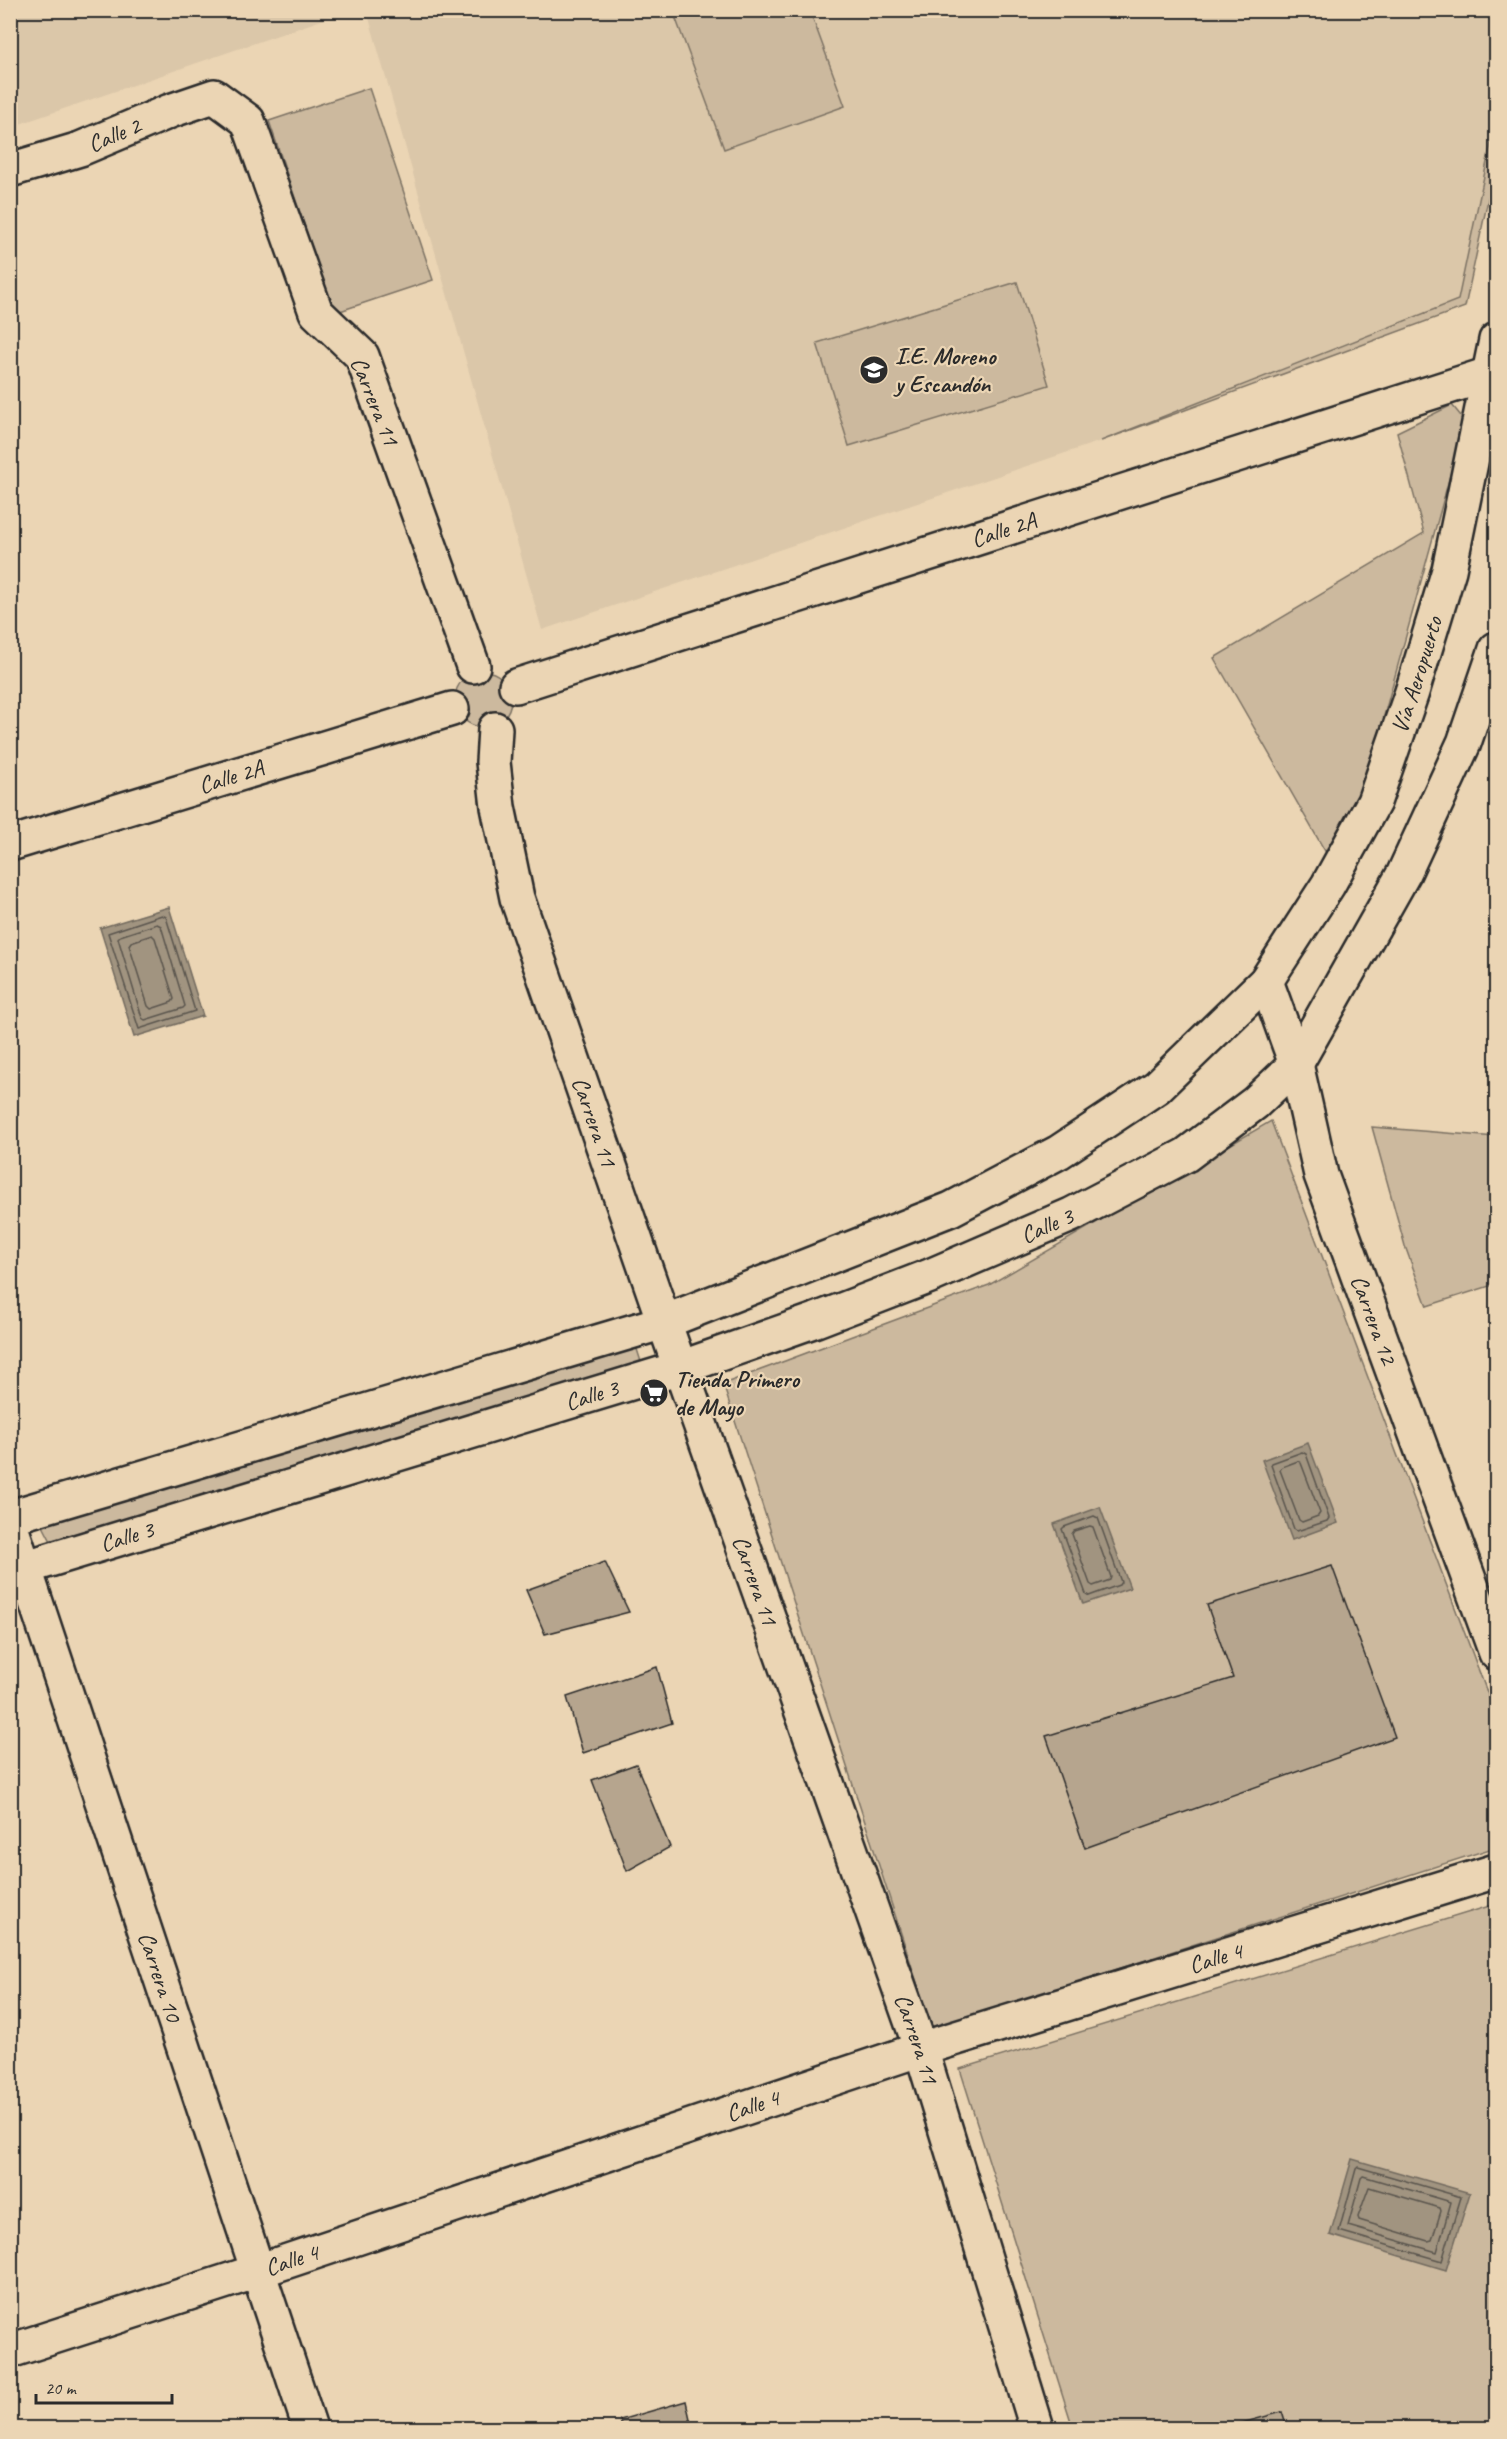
<svg xmlns="http://www.w3.org/2000/svg" width="1507" height="2439" viewBox="0 0 1507 2439" font-family="Caveat,sans-serif">
	<style>
		.built { fill: #dbc7a9 }
		.green { fill: #ccb99e; stroke: #7c7264; stroke-width: 1.5 }
		.water { fill: #a19480; stroke: #726a5e; stroke-width: 1.5 }
		.lines { fill: none; stroke-linecap: round; stroke-linejoin: round }
		.shore { stroke: #5a554d; stroke-width: 1.5 }
		.building { fill: #b6a58e; stroke: #2b2b2b; stroke-width: 1.5 }
		.minor-casing { stroke: #2b2b2b; stroke-width: 38 }
		.minor { stroke: #ebd5b4; stroke-width: 33 }
		.labels { text-anchor: middle; dominant-baseline: central; stroke-width: 4.5; stroke-linejoin: round; paint-order: stroke }
		.street-label { font-size: 24px; fill: #2b2b2b; stroke: #ebd5b4 }
		.poi-label { font-size: 24px; font-weight: bold; fill: #2b2b2b; stroke: #ebd5b4; text-anchor: start }
	</style>
	<rect width="100%" height="100%" fill="#ebd5b4"/>
	<filter id="ink" filterUnits="userSpaceOnUse"><feTurbulence type="fractalNoise" baseFrequency=".0167" numOctaves="2"/><feDisplacementMap in="SourceGraphic" scale="12" xChannelSelector="R" yChannelSelector="G"/><feConvolveMatrix kernelMatrix="1 2 1 2 8 2 1 2 1" color-interpolation-filters="sRGB"/></filter>
	<g filter="url(#ink)">
		<g class="built">
			<path d="M11,10H348V11L11,127Z"/>
			<path d="M367,11H1496V119L1458,300L1101,441L542,630Z"/>
		</g>
		<g class="green">
			<path d="M673,11H810L845,106L724,149Z"/>
			<path d="M369,88L433,280L334,313L269,121Z"/>
			<path d="M1496,119V162L1465,307L1101,441L1458,300Z"/>
			<path d="M1017,282L1049,385L849,446L817,343Z"/>
			<path d="M1452,405L1465,421L1362,796L1325,851L1214,658L1424,533L1397,432Z"/>
			<circle cx="483" cy="699" r="28"/>
			<path d="M1271,1121L1496,1716V1847L932,2029L723,1384L989,1285Z"/>
			<path d="M1372,1127L1496,1137V1284L1427,1306L1405,1246Z"/>
			<path d="M635,1343L643,1368L54,1547L41,1522Z"/>
			<path d="M1496,1904V2428H1073L960,2069Z"/>
		</g>
		<g class="water">
			<path d="M169,907L203,1016L134,1037L100,928Z"/>
			<path d="M1308,1443L1338,1523L1292,1540L1262,1460Z"/>
			<path d="M1100,1507L1130,1588L1083,1604L1054,1524Z"/>
			<path d="M1352,2159L1470,2193L1446,2270L1330,2235Z"/>
		</g>
		<g class="lines">
			<g class="shore">
				<path d="M162,915L166,917L195,1011L139,1029L108,933Z"/>
				<path d="M157,924L161,926L185,1006L183,1008L145,1020L142,1018L118,938L120,936Z"/>
				<path d="M152,935L155,938L174,999L172,1002L151,1009L148,1006L129,945L131,942Z"/>
				<path d="M1302,1452L1306,1454L1329,1518L1327,1521L1297,1531L1294,1529L1271,1465L1272,1463Z"/>
				<path d="M1298,1461L1301,1463L1320,1513L1318,1516L1302,1522L1299,1520L1280,1470L1282,1467Z"/>
				<path d="M1094,1516L1098,1518L1121,1582L1119,1585L1089,1596L1086,1594L1062,1529L1064,1527Z"/>
				<path d="M1090,1526L1093,1527L1111,1577L1110,1580L1093,1586L1090,1584L1072,1534L1074,1531Z"/>
				<path d="M1358,2167L1461,2197L1442,2261L1339,2231L1356,2169Z"/>
				<path d="M1363,2176L1451,2202L1437,2252L1348,2226L1361,2178Z"/>
				<path d="M1369,2187L1440,2208L1441,2211L1432,2240L1428,2241L1359,2220L1358,2217Z"/>
			</g>
		</g>
		<g class="building">
			<path d="M605,1562L629,1612L545,1634L526,1590Z"/>
			<path d="M1332,1566L1395,1737L1085,1848L1046,1736L1233,1678L1207,1605Z"/>
			<path d="M657,1667L672,1723L583,1753L567,1697Z"/>
			<path d="M636,1764L670,1847L627,1871L592,1780Z"/>
			<path d="M686,2401L692,2428H622L620,2420Z"/>
			<path d="M1282,2412L1287,2428H1224Z"/>
		</g>
		<g class="lines">
			<g class="minor-casing">
				<g id="minor">
					<path id="s1" d="M10,170L80,149L170,111L214,96L248,121L316,312L362,356L473,666"/>
					<path id="s2" d="M516,686L1489,374"/>
					<path id="s3" d="M495,729L493,762L498,807L517,898L664,1322L921,2049L1037,2428"/>
					<path id="s4" d="M10,844L452,709"/>
					<path id="s5" d="M1266,981L1296,1064L1321,1175L1496,1653"/>
					<path id="s6" d="M10,1517L664,1322L951,1209L1059,1152L1157,1087L1266,981L1328,885L1374,802L1412,692L1449,570L1496,340"/>
					<path id="s7" d="M10,1524L310,2428"/>
					<path id="s8" d="M10,1572L680,1368L816,1320L930,1276L1071,1215L1186,1155L1255,1103L1296,1064L1404,873L1464,743L1496,649"/>
					<path id="s9" d="M10,2351L258,2271L921,2049L1496,1871"/>
				</g>
			</g>
			<use href="#minor" class="minor"/>
		</g>
	</g>
	<defs>
		<g id="school-disc" transform="scale(1.5)"><circle r="9.5" fill="#2b2b2b" stroke="#ebd5b4"/><path d="M0-5L7-2L0 1L-7-2ZM-4 1L0 2.5L4 1V4Q0 6-4 4Z" fill="#fff"/></g>
		<g id="supermarket-disc" transform="scale(1.5)"><circle r="9.5" fill="#2b2b2b" stroke="#ebd5b4"/><path d="M-6-5.5h2.5l.6 2H6L4.5 2H-2.5L-4.4-4H-6ZM-1.5 3.2a1.3 1.3 0 1 0 .1 0ZM3 3.2a1.3 1.3 0 1 0 .1 0Z" fill="#fff"/></g>
	</defs>
	<g fill-rule="evenodd">
		<use href="#school-disc" x="874" y="370"/>
		<use href="#supermarket-disc" x="654" y="1393"/>
	</g>
	<g class="labels">
		<g class="street-label">
			<text stroke="none"><textPath href="#s1" startOffset="110">Calle 2</textPath></text>
			<text transform="translate(375 401) rotate(68)">Carrera 11</text>
			<text stroke="none"><textPath href="#s2" startOffset="512">Calle 2A</textPath></text>
			<text stroke="none"><textPath href="#s6" startOffset="1726">Vía Aeropuerto</textPath></text>
			<text stroke="none"><textPath href="#s4" startOffset="231">Calle 2A</textPath></text>
			<text stroke="none"><textPath href="#s3" startOffset="408">Carrera 11</textPath></text>
			<text stroke="none"><textPath href="#s8" startOffset="1094">Calle 3</textPath></text>
			<text stroke="none"><textPath href="#s5" startOffset="356">Carrera 12</textPath></text>
			<text stroke="none"><textPath href="#s8" startOffset="608">Calle 3</textPath></text>
			<text stroke="none"><textPath href="#s8" startOffset="122">Calle 3</textPath></text>
			<text stroke="none"><textPath href="#s3" startOffset="894">Carrera 11</textPath></text>
			<text stroke="none"><textPath href="#s9" startOffset="1268">Calle 4</textPath></text>
			<text stroke="none"><textPath href="#s7" startOffset="477">Carrera 10</textPath></text>
			<text stroke="none"><textPath href="#s3" startOffset="1380">Carrera 11</textPath></text>
			<text stroke="none"><textPath href="#s9" startOffset="782">Calle 4</textPath></text>
			<text stroke="none"><textPath href="#s9" startOffset="296">Calle 4</textPath></text>
		</g>
		<g class="poi-label">
			<text x="895" y="356">I.E. Moreno<tspan x="895" dy="28">y Escandón</tspan></text>
			<text x="675" y="1379">Tienda Primero<tspan x="675" dy="28">de Mayo</tspan></text>
		</g>
	</g>
	<rect width="1507" height="2439" fill="none" stroke="#ebd5b4" stroke-width="36"/>
	<rect x="18" y="18" width="1471" height="2403" fill="none" stroke="#2b2b2b" stroke-width="2" filter="url(#ink)"/>
	<path d="M36 2394v9h136v-9" fill="none" stroke="#2b2b2b" stroke-width="3"/>
	<text x="45" y="2394" font-size="18" fill="#2b2b2b" stroke="#ebd5b4" stroke-width="4.5" paint-order="stroke">20 m</text>
</svg>
